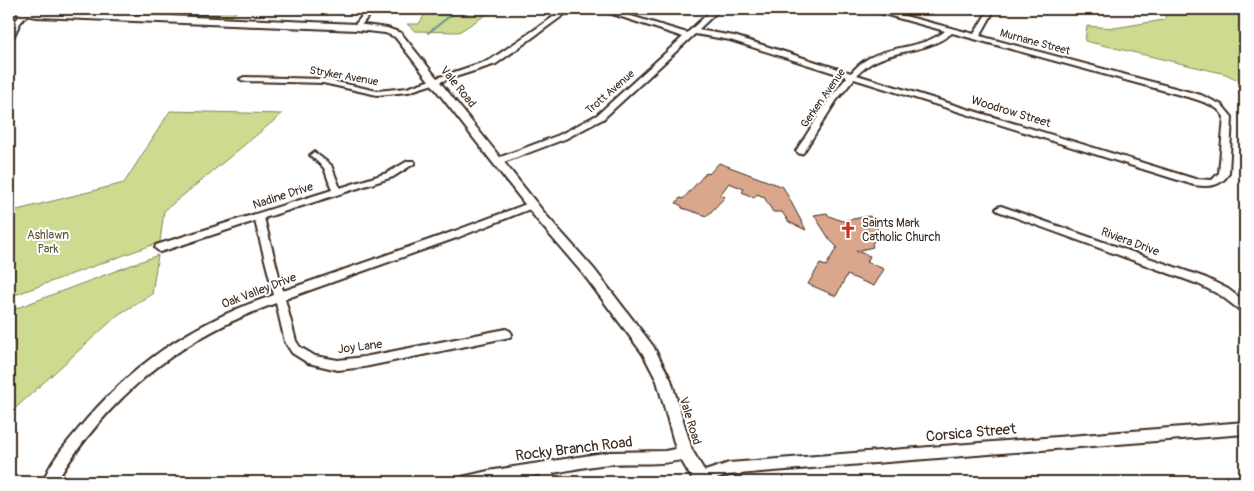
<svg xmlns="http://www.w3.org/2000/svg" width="1254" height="491" viewBox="0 0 1254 491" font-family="Pangolin,sans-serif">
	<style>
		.green { fill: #ccdb8f; stroke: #848256 }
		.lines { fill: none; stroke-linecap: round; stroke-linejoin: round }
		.stream { stroke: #689194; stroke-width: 2 }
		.building { fill: #daa78d; stroke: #3b2a1e }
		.minor-casing { stroke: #3b2a1e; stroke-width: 4 }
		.major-casing { stroke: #3b2a1e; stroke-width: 4 }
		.minor { fill: #fff; fill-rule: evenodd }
		.major { fill: #fff; fill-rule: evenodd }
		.labels { text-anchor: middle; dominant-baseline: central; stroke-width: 4; stroke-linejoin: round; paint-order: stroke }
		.far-street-label { font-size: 11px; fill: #3b2a1e; stroke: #fff }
		.street-label { font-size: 12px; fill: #3b2a1e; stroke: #fff }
		.poi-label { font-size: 12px; fill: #3b2a1e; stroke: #fff; text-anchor: start }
		.park-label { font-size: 12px; fill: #5f563a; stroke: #fff }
		.near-street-label { font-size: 15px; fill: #3b2a1e; stroke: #fff }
	</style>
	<rect width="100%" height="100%" fill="#fff"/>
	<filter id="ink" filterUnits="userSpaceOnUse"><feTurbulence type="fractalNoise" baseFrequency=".02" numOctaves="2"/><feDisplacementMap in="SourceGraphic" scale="10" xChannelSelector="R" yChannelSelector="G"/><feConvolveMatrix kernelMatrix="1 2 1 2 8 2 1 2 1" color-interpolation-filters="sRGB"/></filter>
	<g filter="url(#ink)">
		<g class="green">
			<path d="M198,9H239L232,16L193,14Z"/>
			<path d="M428,9H495L459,32L415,31L407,24H419Z"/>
			<path d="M1161,9H1245V84L1226,74L1085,41L1087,26L1114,28L1164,20L1167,13Z"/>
			<path d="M170,111L282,114L164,211L160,242L9,297V212L124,183Z"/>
			<path d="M158,255L152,294L119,314L9,414V311Z"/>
		</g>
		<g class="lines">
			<path class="stream" d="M428,33L455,12L456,9"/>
		</g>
		<g class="building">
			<path d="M719,163L783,187L806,230L789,222L782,212H773L764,197L757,194L754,198L742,192L744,189L729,183L720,195L725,197L707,216L682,208V206L676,203L680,198L683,199L706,173L709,174Z"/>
			<path d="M827,213L829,216L842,221L870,216L879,231L872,244L873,247L856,251L870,256L867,262L884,269L874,286L847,275L836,296L808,284L820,264L826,266L837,247L830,240L814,215Z"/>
		</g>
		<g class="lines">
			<g class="minor-casing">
				<g id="minor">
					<path d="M368,9H374L359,28H355L353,27Z"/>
					<path d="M565,9H572L496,64L408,92L377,95L323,83L244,81L240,79L244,77L323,79L377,91L407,88L490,60Z"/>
					<path d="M599,9H608L687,33L713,9H720L698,30L734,36L851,73C856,67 862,62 869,58C893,45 922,49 945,31L869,10L868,9H878L974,34L989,9H995L980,36L1201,95L1222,105L1232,117L1229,173C1221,187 1209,187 1194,185L854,79L836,101L803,153L800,154L796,151L830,98L847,77L730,40L695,34L603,119L565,139L501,163H495L494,161L495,159L559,135L597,115L683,37L600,10ZM952,33L1195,99C1206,103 1218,106 1224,117L1219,173L1212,180L1195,179L857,75C863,69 869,64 876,61C902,48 926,53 952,33Z"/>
					<path d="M24,12L29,13L20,23L12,40H9C9,27 15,20 24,12Z"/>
					<path d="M314,152L331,165L340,188L387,173L408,161H414L415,163L393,177L264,218L283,291L452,232L529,203H535L537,205L535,207L459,237L285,299L296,341L300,347L315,356L338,360L364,357L506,329L510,331L512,334L510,337L364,367L338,370L308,363L292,353L285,342L276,303C178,339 111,394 56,482H43C49,464 64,446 76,432C131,364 192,323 274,295L255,221L160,252L155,248L156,245L332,190L324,168L310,155Z"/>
					<path d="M1001,206L1206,278L1228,289L1245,302V312L1241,311L1220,295L1198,284L998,211L996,209L998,207Z"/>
					<path d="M1245,422V434L761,472L729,475L707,482H696L694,478L696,474L729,463Z"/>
					<path d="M685,447L690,449L691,453L690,457C665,467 637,462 612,464C592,465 572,470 553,473L554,482H542L540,475L495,482H460L462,477L488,471L610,452L665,451Z"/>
				</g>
			</g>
			<g class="major-casing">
				<path id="major" d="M9,9L357,24L387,28L401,33L546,215L594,269L653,346L671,380L692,450L711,482H694L677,453L657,381L643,354L584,275L538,221L395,37L385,33L357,30L37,17L9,12Z"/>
			</g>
			<use href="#minor" class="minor"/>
			<use href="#major" class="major"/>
		</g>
	</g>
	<defs>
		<g id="church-bare" transform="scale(1.35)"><path d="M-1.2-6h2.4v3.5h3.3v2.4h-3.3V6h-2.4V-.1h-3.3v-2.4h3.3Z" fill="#c8321e" stroke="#fff" stroke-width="2.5" paint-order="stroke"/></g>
	</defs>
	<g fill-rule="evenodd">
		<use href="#church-bare" x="848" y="230"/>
	</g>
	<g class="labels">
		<g class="far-street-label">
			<text transform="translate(1035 42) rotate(15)">Murnane Street</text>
			<text transform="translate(344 76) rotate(10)">Stryker Avenue</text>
			<text transform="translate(610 92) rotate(-41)">Trott Avenue</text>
			<text transform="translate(823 98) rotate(-55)">Gerken Avenue</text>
		</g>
		<g class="street-label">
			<text transform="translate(458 87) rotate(51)">Vale Road</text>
			<text transform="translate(1011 112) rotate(17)">Woodrow Street</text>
			<text transform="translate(283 196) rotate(-18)">Nadine Drive</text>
			<text transform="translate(1130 242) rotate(20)">Riviera Drive</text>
			<text transform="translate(259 291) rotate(-21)">Oak Valley Drive</text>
			<text transform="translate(360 347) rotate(-7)">Joy Lane</text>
			<text transform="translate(690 421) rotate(73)">Vale Road</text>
		</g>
		<g class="poi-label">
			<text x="862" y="223">Saints Mark<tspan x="862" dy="14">Catholic Church</tspan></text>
		</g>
		<g class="park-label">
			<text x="48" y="235">Ashlawn<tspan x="48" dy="14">Park</tspan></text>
		</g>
		<g class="near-street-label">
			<text transform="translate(971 433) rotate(-5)">Corsica Street</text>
			<text transform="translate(574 449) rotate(-7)">Rocky Branch Road</text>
		</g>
	</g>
	<rect width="1254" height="491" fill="none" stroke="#fff" stroke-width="30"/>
	<rect x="15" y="15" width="1224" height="461" fill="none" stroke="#3b2a1e" stroke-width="2" filter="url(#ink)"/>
</svg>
